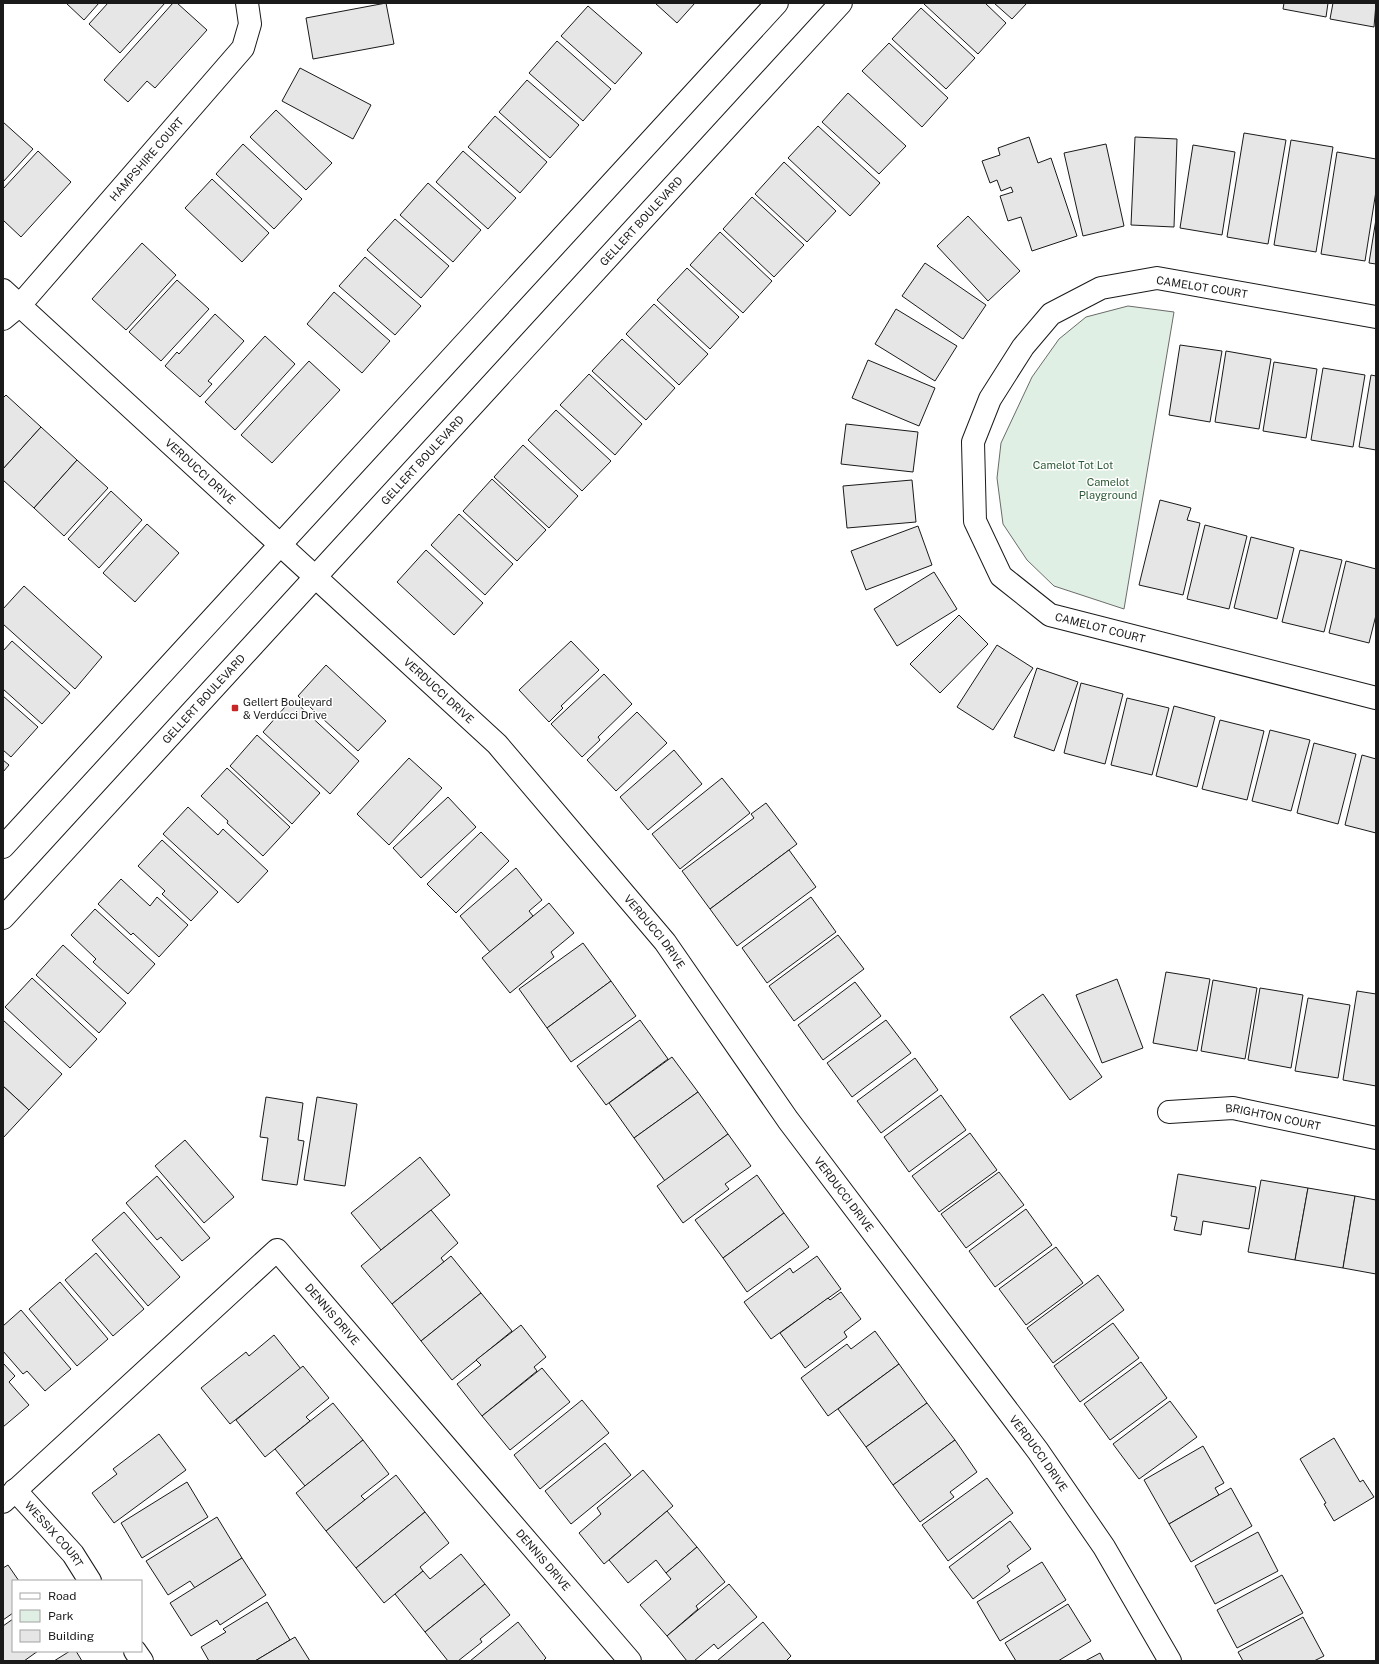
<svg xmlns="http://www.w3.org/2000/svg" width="1379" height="1664" viewBox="0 0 1379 1664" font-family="'Public Sans',sans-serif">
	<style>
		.green { fill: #e0efe3; stroke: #6a6a6a }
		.building { fill: #e6e6e6; stroke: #1a1a1a }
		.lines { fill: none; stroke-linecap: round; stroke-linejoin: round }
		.minor-casing { stroke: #1a1a1a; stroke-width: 24 }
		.secondary-casing { stroke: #1a1a1a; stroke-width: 24 }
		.minor { stroke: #fff; stroke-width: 22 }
		.secondary { stroke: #fff; stroke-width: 22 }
		.poi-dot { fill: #c62828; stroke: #fff; stroke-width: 1.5 }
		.labels { text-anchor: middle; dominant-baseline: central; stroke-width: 3; stroke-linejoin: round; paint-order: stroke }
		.street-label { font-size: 11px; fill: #1a1a1a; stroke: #fff }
		.park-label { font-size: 11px; fill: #2b5a34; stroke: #fff }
		.poi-label { font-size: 11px; fill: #1a1a1a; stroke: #fff; text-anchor: start }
	</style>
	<rect width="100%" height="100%" fill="#fff"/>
	<path class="green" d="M1128,306L1174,312L1124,609L1054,586L1027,560L1003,524L997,478L1001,443L1032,377L1059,339L1086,317Z"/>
	<g class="building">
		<path d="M66,3H99L84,20Z"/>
		<path d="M108,3H165L120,53L89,24Z"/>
		<path d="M173,3H177L207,30L155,88L147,81L128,102L104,80Z"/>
		<path d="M386,3L394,44L313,59L306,18Z"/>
		<path d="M655,3H695L677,23Z"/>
		<path d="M925,3H985L1006,23L978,54L924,4Z"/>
		<path d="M994,3H1027L1012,19Z"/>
		<path d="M1284,3H1328L1326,17L1283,9Z"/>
		<path d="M1333,3H1376L1374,27L1330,19Z"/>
		<path d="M588,6L642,53L615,84L561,36Z"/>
		<path d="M921,8L975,58L946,89L892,39Z"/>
		<path d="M557,41L611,89L583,121L529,73Z"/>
		<path d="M889,43L948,98L922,127L862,71Z"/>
		<path d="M300,68L371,105L353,139L282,101Z"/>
		<path d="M527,80L579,125L550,158L499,112Z"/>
		<path d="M848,93L906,146L879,174L822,122Z"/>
		<path d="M276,110L332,163L306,190L250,137Z"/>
		<path d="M495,116L547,162L520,193L468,147Z"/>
		<path d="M3,122L33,149L3,182Z"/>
		<path d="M818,126L880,183L850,216L788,158Z"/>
		<path d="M1244,133L1286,140L1268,244L1227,237Z"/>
		<path d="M1029,137L1038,163L1051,158L1077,236L1032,251L1021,217L1008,221L1000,196L1013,192L1011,187L1001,191L997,180L990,183L982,161L1000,155L998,148Z"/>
		<path d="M1135,137L1177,139L1174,227L1131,225Z"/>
		<path d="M1291,140L1333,147L1316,252L1274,245Z"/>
		<path d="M243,144L302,199L274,229L216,174Z"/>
		<path d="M1106,144L1124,226L1083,236L1064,153Z"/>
		<path d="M1193,145L1235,152L1222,235L1180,228Z"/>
		<path d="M38,151L71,182L21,237L3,220V189Z"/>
		<path d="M463,151L516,198L488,229L436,182Z"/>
		<path d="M1337,152L1376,159V191L1365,261L1321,254Z"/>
		<path d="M784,162L836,211L807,242L755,194Z"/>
		<path d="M212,179L269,233L242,262L185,208Z"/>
		<path d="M428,183L481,230L453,262L400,215Z"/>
		<path d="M752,197L804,245L774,277L723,229Z"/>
		<path d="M968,216L1020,271L988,301L937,246Z"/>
		<path d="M395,219L449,266L421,298L367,250Z"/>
		<path d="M1376,219V264L1369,263Z"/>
		<path d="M720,232L772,281L743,313L690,265Z"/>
		<path d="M142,243L176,275L126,330L92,299Z"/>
		<path d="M365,257L421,306L395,335L339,286Z"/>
		<path d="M925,263L986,305L963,339L902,296Z"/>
		<path d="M687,268L739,317L710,349L657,300Z"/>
		<path d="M177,280L209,309L161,361L129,332Z"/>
		<path d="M334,292L390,341L362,373L307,324Z"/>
		<path d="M654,304L708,354L679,385L626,334Z"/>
		<path d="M896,309L957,346L935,381L875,344Z"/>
		<path d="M215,314L244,341L208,381L212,384L200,397L165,366L177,352L179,354Z"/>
		<path d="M265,336L295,364L235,430L205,402Z"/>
		<path d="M622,339L675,388L646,420L592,371Z"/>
		<path d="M1180,345L1222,351L1210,422L1169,415Z"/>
		<path d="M1226,351L1271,359L1259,429L1215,422Z"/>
		<path d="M868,360L935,388L919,426L852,398Z"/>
		<path d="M309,361L340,390L272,463L241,435Z"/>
		<path d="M1274,362L1317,369L1306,438L1263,431Z"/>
		<path d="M1323,368L1365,375L1353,447L1311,440Z"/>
		<path d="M589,374L642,424L615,455L560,405Z"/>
		<path d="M1371,375L1376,376V450L1359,447Z"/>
		<path d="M6,395L41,427L3,469V398Z"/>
		<path d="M556,410L611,461L582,491L528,440Z"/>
		<path d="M846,424L918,432L913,472L841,464Z"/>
		<path d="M41,427L77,460L34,508L3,480V469Z"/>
		<path d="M523,445L578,496L549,528L494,477Z"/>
		<path d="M77,460L108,488L64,536L34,508Z"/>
		<path d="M492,479L546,530L517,561L463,511Z"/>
		<path d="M912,480L916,522L847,528L843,486Z"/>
		<path d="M111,491L142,520L99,568L68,539Z"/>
		<path d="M1160,500L1191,508L1187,520L1200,523L1183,595L1139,585Z"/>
		<path d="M459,514L513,564L485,595L431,545Z"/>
		<path d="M147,524L179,553L135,602L103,573Z"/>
		<path d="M1205,525L1247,536L1229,609L1187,599Z"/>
		<path d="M918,526L932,565L866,590L851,551Z"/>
		<path d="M1251,537L1294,548L1277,619L1234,608Z"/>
		<path d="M426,550L483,603L454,635L397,582Z"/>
		<path d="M1300,550L1342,560L1324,632L1282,622Z"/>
		<path d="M1346,561L1376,569V615L1369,643L1329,633Z"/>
		<path d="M934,572L957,609L897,646L874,609Z"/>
		<path d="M24,586L102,657L75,689L3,624V609Z"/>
		<path d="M959,615L988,644L940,693L910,664Z"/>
		<path d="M12,641L70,693L42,724L3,689V651Z"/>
		<path d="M571,641L599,670L561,706L563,708L549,722L519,690Z"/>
		<path d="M997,645L1033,668L993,730L957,707Z"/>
		<path d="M326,665L386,721L358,751L298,696Z"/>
		<path d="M1037,668L1078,682L1054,751L1014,737Z"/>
		<path d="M604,674L632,704L598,737L600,740L582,757L551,724Z"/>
		<path d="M1081,683L1123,694L1105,764L1064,753Z"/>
		<path d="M3,696L38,727L11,757L3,750Z"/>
		<path d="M1127,698L1169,708L1152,775L1111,765Z"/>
		<path d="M292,699L359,761L330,794L263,732Z"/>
		<path d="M1174,706L1215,717L1197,787L1156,776Z"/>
		<path d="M637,712L667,743L616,791L587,760Z"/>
		<path d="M1220,720L1264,731L1247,800L1202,789Z"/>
		<path d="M1270,730L1310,740L1291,811L1252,801Z"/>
		<path d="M257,735L320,793L292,824L230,766Z"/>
		<path d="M1314,743L1356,754L1338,824L1297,813Z"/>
		<path d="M674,750L702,784L648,830L620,797Z"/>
		<path d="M1362,755L1376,759V833L1345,825Z"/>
		<path d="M409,758L442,788L389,845L357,814Z"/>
		<path d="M3,760L9,765L3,772Z"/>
		<path d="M227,768L290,827L263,856L227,823L228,821L201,796Z"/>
		<path d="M722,778L750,813L680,869L652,834Z"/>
		<path d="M448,797L476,827L421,878L393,848Z"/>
		<path d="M766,803L797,844L710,909L682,871L754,818L751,814Z"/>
		<path d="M188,807L218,835L223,829L268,871L238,903L163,834Z"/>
		<path d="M481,832L509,861L456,913L427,884Z"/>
		<path d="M162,840L218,892L191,921L162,894L165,891L138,866Z"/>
		<path d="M789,850L816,887L737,946L710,909Z"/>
		<path d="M516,868L542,900L529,911L533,916L490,952L460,916Z"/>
		<path d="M121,879L150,906L157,897L188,925L159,957L133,933L131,935L98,904Z"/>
		<path d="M811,897L836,932L767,983L742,948Z"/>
		<path d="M549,903L574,933L551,952L554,957L510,993L482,958Z"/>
		<path d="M95,909L155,964L128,994L93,962L96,959L71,935Z"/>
		<path d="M838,935L864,969L794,1021L769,986Z"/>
		<path d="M583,943L611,981L547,1028L519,989Z"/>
		<path d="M63,945L126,1003L99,1033L36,975Z"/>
		<path d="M1166,972L1210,979L1197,1051L1153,1043Z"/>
		<path d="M32,978L97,1039L70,1068L5,1007Z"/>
		<path d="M1117,979L1143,1048L1102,1063L1076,995Z"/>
		<path d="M1213,980L1257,988L1245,1059L1201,1051Z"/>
		<path d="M611,981L636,1016L571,1062L547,1028Z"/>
		<path d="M855,982L881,1016L823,1060L798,1025Z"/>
		<path d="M1260,988L1303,995L1291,1068L1248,1060Z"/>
		<path d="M1357,991L1376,994V1086L1343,1080Z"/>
		<path d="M1043,994L1102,1077L1070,1100L1010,1017Z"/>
		<path d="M1308,998L1350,1005L1338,1078L1295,1071Z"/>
		<path d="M3,1020L62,1074L29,1110L3,1086Z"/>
		<path d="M640,1020L668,1059L606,1105L577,1066Z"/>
		<path d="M886,1020L911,1053L852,1097L827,1063Z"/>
		<path d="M672,1057L698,1092L634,1138L609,1103Z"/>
		<path d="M915,1058L938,1090L881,1133L857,1101Z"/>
		<path d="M3,1086L29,1110L3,1138Z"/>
		<path d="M698,1092L728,1134L665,1181L634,1138Z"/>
		<path d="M941,1095L966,1130L909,1172L884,1137Z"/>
		<path d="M266,1097L303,1103L298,1140L304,1141L297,1185L262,1180L268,1138L260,1137Z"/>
		<path d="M317,1097L357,1104L345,1186L304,1180Z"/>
		<path d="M970,1133L997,1170L939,1212L912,1176Z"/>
		<path d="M728,1134L751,1166L725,1184L729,1189L683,1223L657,1186Z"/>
		<path d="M185,1140L234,1197L204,1223L155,1166Z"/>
		<path d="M420,1157L450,1195L381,1250L351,1213Z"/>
		<path d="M999,1172L1024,1205L966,1248L941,1214Z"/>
		<path d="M1178,1174L1256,1187L1249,1229L1203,1221L1201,1235L1174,1230L1177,1217L1171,1216Z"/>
		<path d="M757,1175L784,1213L723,1258L695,1220Z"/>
		<path d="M157,1176L210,1238L182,1261L161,1237L157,1240L126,1203Z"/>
		<path d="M1261,1180L1308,1188L1295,1260L1248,1252Z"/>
		<path d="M1308,1188L1355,1196L1343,1268L1295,1260Z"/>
		<path d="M1355,1196L1376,1200V1274L1343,1268Z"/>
		<path d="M1026,1209L1052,1245L995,1287L969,1251Z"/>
		<path d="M431,1210L458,1243L441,1258L444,1262L392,1304L361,1266Z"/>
		<path d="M124,1212L180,1277L148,1306L92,1240Z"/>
		<path d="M784,1213L809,1247L747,1292L723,1258Z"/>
		<path d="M1056,1247L1083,1283L1026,1325L999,1289Z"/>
		<path d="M96,1253L144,1309L113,1336L65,1280Z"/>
		<path d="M451,1256L481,1293L421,1341L392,1304Z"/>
		<path d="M817,1256L841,1289L771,1339L744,1302L790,1268L793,1273Z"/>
		<path d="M1098,1275L1124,1310L1053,1363L1027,1328Z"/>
		<path d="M60,1282L108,1339L77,1366L29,1309Z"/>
		<path d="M841,1292L861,1319L844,1332L847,1337L805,1368L780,1333L828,1298L830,1300Z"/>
		<path d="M481,1293L512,1331L452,1380L421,1341Z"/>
		<path d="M21,1310L71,1369L45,1391L27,1371L23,1374L3,1351V1326Z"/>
		<path d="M1113,1323L1139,1358L1080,1402L1054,1366Z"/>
		<path d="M521,1325L546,1357L534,1367L537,1371L482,1416L457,1384L481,1365L476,1360Z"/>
		<path d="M875,1331L899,1364L828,1416L801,1378L847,1344L851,1349Z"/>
		<path d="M274,1335L301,1369L230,1424L201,1388L246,1352L249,1356Z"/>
		<path d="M1141,1362L1167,1398L1110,1440L1084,1404Z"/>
		<path d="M3,1363L15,1376L9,1382L29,1405L3,1427Z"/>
		<path d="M899,1364L927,1403L866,1447L838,1409Z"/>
		<path d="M303,1366L329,1398L306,1417L310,1421L265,1457L236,1420Z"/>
		<path d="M542,1368L570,1402L510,1450L482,1416Z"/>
		<path d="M582,1400L609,1433L540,1489L514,1455Z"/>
		<path d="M1170,1401L1197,1437L1139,1479L1113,1444Z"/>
		<path d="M333,1403L363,1440L305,1486L275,1449Z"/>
		<path d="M927,1403L955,1440L893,1485L866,1447Z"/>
		<path d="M159,1434L186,1470L114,1523L92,1493L117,1474L113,1469Z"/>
		<path d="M1334,1438L1360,1482L1363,1480L1374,1497L1334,1521L1324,1504L1326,1503L1300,1459Z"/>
		<path d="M363,1440L389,1474L361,1496L365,1500L326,1531L296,1493Z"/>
		<path d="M955,1440L977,1472L950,1492L954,1497L920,1522L893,1485Z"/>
		<path d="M605,1443L631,1475L571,1524L545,1491Z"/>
		<path d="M1203,1446L1224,1483L1215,1488L1219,1495L1169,1524L1144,1480Z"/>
		<path d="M643,1470L673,1506L604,1564L579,1533L601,1514L597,1508Z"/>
		<path d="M396,1475L425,1512L356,1568L326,1531Z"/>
		<path d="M987,1478L1013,1513L948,1561L922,1525Z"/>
		<path d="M187,1482L208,1517L142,1558L121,1523Z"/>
		<path d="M1231,1488L1252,1526L1191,1562L1169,1524Z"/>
		<path d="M667,1511L697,1547L666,1573L656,1560L628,1583L609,1560Z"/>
		<path d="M425,1512L449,1543L420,1567L423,1571L384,1603L356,1568Z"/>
		<path d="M217,1517L242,1558L195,1588L190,1581L168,1595L146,1561Z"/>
		<path d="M1010,1521L1031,1549L1007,1566L1010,1571L973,1599L949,1567Z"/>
		<path d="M1258,1532L1278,1571L1215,1604L1195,1566Z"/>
		<path d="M697,1547L725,1582L696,1606L698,1609L667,1636L640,1605L671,1579L666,1573Z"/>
		<path d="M461,1554L485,1584L425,1632L395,1594L423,1571L430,1579Z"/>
		<path d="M242,1558L266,1595L220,1625L217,1620L191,1636L170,1603Z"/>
		<path d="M1042,1562L1066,1600L1000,1641L977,1602Z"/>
		<path d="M8,1565L19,1581H13V1613L3,1620V1568Z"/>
		<path d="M1282,1575L1303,1613L1237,1648L1217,1610Z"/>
		<path d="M485,1584L510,1615L480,1639L482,1642L458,1661H448L425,1632Z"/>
		<path d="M729,1584L757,1617L718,1649L714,1644L694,1661H687L667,1636Z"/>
		<path d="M267,1602L290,1640L255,1661H209L201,1647L226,1632L223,1629Z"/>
		<path d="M1068,1604L1091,1641L1058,1661H1016L1005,1643Z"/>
		<path d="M1303,1617L1324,1656L1314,1661H1243L1238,1652Z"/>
		<path d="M13,1619V1651H38L24,1661H3V1626Z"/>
		<path d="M518,1622L546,1658L543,1661H470Z"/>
		<path d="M763,1622L791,1656L786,1661H717Z"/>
		<path d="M295,1637L310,1661H255Z"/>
		<path d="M70,1651H76L82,1661H54Z"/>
		<path d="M1100,1653L1104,1661H1085Z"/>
	</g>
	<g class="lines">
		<g class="minor-casing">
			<g id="minor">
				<path id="s1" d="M3,290L497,744L665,942L788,1120L1038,1451L1104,1547L1170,1661"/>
				<path id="s2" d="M1376,317L1157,278L1101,288L1051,314L1023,347L990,399L973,442L975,521L1001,576L1050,615L1376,698"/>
				<path id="s3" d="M3,319L20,305L243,48L250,24L247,3"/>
				<path id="s4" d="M1169,1112L1233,1108L1376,1138"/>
				<path id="s5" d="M15,1490L73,1554L90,1581"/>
				<path id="s6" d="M3,1502L277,1250L630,1661"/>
				<path d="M135,1651L142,1661"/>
			</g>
		</g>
		<g class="secondary-casing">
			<g id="secondary">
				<path d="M3,847L777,3"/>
				<path id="s7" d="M3,918L841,3"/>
			</g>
		</g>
		<use href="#minor" class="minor"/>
		<use href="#secondary" class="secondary"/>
	</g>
	<rect class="poi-dot" x="231" y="704" width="8" height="8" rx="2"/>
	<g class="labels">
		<g class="street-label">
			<text stroke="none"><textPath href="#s3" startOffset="215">HAMPSHIRE COURT</textPath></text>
			<text stroke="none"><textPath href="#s7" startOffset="945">GELLERT BOULEVARD</textPath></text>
			<text transform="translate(1202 287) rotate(9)">CAMELOT COURT</text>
			<text stroke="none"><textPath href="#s7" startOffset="621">GELLERT BOULEVARD</textPath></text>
			<text stroke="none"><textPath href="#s1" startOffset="268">VERDUCCI DRIVE</textPath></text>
			<text stroke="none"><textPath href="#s2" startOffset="741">CAMELOT COURT</textPath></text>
			<text stroke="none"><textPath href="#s1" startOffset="592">VERDUCCI DRIVE</textPath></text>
			<text stroke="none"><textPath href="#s7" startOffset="297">GELLERT BOULEVARD</textPath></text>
			<text stroke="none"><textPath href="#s1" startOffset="916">VERDUCCI DRIVE</textPath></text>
			<text stroke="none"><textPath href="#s4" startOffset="105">BRIGHTON COURT</textPath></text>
			<text stroke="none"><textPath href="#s1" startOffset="1240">VERDUCCI DRIVE</textPath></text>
			<text stroke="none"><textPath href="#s6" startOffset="457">DENNIS DRIVE</textPath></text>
			<text stroke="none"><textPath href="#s1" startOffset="1564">VERDUCCI DRIVE</textPath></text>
			<text stroke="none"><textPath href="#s5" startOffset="59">WESSIX COURT</textPath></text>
			<text stroke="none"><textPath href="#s6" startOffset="781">DENNIS DRIVE</textPath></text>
		</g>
		<g class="park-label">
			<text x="1073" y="465">Camelot Tot Lot</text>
			<text x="1108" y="482">Camelot<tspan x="1108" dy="13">Playground</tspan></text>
		</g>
		<g class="poi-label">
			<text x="243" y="702">Gellert Boulevard<tspan x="243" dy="13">&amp; Verducci Drive</tspan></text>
		</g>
	</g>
	<rect width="1379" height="1664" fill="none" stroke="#1a1a1a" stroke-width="8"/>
	<rect x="12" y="1580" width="130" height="72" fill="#ffffff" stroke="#a3a3a3"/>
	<rect x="20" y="1593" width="20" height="6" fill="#ffffff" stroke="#a3a3a3"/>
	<text x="48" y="1600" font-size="12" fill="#1a1a1a">Road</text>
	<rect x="20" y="1610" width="20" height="12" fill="#e0efe3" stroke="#a3a3a3"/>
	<text x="48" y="1620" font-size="12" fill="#1a1a1a">Park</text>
	<rect x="20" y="1630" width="20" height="12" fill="#e6e6e6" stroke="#a3a3a3"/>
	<text x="48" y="1640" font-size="12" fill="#1a1a1a">Building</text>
</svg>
